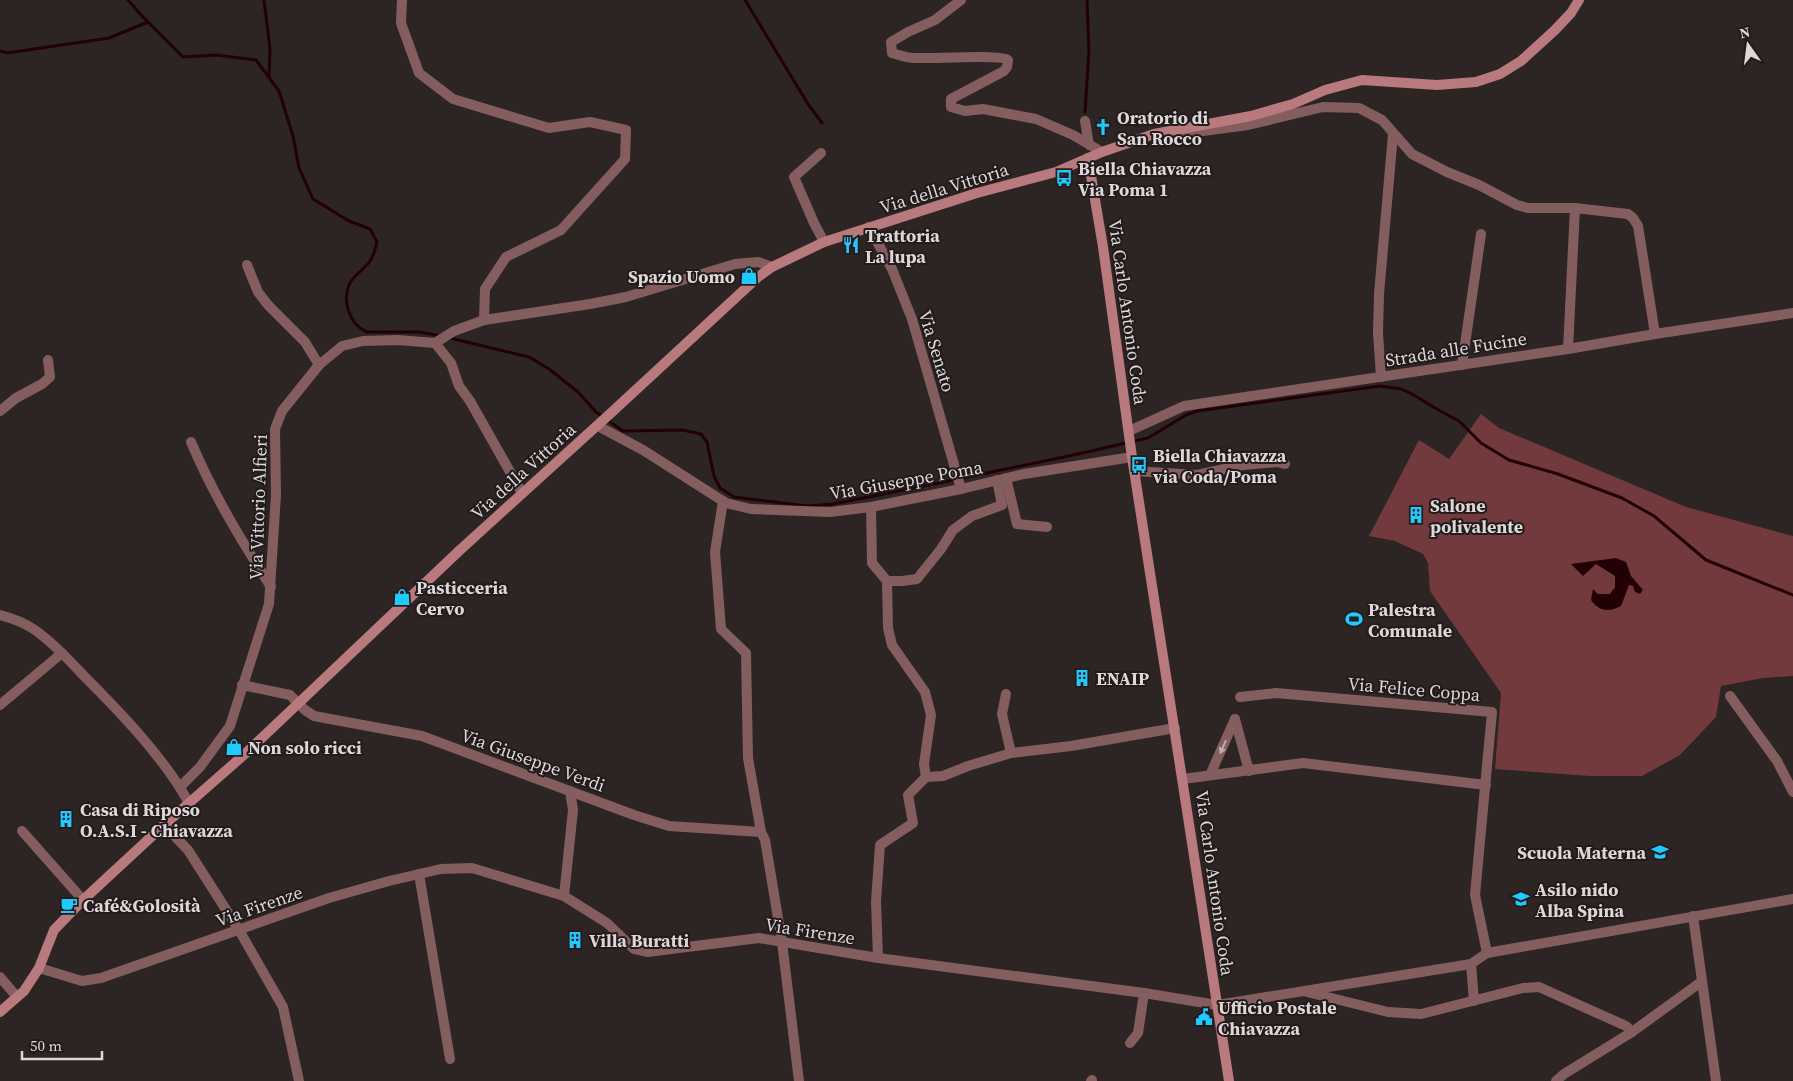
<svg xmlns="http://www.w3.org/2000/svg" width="1793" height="1081" viewBox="0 0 1793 1081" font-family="'Source Serif 4',serif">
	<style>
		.green { fill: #733a3e }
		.water { fill: #230004 }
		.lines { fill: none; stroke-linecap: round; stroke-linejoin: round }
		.stream { stroke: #230004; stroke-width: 3 }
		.street { stroke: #845d5e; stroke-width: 10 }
		.secondary { stroke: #b87a7d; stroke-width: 10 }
		.oneway { fill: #beacad }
		.labels { text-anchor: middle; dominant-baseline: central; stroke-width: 4; stroke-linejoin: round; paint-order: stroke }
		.poi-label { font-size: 18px; font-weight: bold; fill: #ddd7d7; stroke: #231b1b; text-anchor: start }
		.street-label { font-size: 18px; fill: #ddd7d7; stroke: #231b1b }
	</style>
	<rect width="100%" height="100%" fill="#2d2424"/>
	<path class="green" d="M1481,414L1499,428L1686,507L1793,536V676L1763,678L1721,686L1716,717L1680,755L1642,776H1590L1495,769L1501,693L1430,591L1428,563L1423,554L1395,541L1369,536L1419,440L1449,459Z"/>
	<path class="water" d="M1616,558L1626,562L1631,576L1643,590L1640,594L1635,592L1633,586L1629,585L1621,606C1608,612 1600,612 1591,600L1593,589L1598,594H1610L1615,587V576L1596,564L1583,576L1571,564Z"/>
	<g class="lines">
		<g class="stream">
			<path d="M128,0L143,17L183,57L216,55L256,60L279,91L293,136L299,168L313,199L349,221L370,229L377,242C375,248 374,256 370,261C365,269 353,275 349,285C342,302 350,325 367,332H420L441,336"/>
			<path d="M264,0L270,49L269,76"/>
			<path d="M745,0L808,104L822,123"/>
			<path d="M0,51L7,53L109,38L148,22"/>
			<path d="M1085,112L1089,50L1087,0"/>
			<path d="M450,338L529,357L549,369L578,392L596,412L623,431L683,430L701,434L707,442L714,476L720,488L734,497L808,506L833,504L939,483L1078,454L1148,438L1186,415L1197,411L1380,386L1401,389L1412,394L1435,408L1459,421L1481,443L1509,460L1558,474L1622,498L1654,516L1706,560L1793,595"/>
		</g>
		<g class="street">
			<path d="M402,0L401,23L419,73L453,99L549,128L590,122L626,130L625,159L561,230L506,257L485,289L484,320"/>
			<path d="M961,0L935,20L908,32L891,42L892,53C899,55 907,58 915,58C931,59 1000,54 1008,60L1007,67L1004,71L951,99V107L965,111L983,109L1036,119L1073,135L1102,152"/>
			<path d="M1085,121L1089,145"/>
			<path d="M1177,131L1188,133L1248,125L1323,107L1359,108L1382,120L1412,154L1447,172L1479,185L1517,205L1528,208H1575L1628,214L1633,218L1638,226L1655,334"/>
			<path d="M821,153L794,177L814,223L824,242"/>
			<path d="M869,227L892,269L912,319L961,489"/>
			<path d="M247,265L258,292L268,305L305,342L319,365"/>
			<path d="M435,343L451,363L459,386L470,401L522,493"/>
			<path d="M1568,349L1575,208"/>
			<path d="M1462,365L1481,234"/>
			<path d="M1381,377L1378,333L1379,294L1393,134"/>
			<path d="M0,411L16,398L42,384L50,377L48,360"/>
			<path d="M598,426L643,450L726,503L751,509L830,512L871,507L961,489L1024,474L1132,457"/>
			<path d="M1129,431L1184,406L1568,349L1655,334L1793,313"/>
			<path d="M191,442C213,494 241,540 271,587"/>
			<path d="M1134,471L1197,475L1243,465L1277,462L1285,464"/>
			<path d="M1006,478L1017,524L1047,527"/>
			<path d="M871,507L872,563L887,581L888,628L892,645L925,692L931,715L924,764L926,777"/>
			<path d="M887,581H902L917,579L941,549L953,530L972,516L1002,505L997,480"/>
			<path d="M0,615C12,618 25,623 35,630C53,643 69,660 85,677C121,713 165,759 189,803"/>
			<path d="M242,685L290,695L305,710L314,716L422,736L634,815L669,826L761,832L748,758L746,653L721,629L715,552L723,501"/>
			<path d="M1006,694L1002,714L1011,753"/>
			<path d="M1730,696L1777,761L1793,792"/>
			<path d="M1240,697L1276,693L1492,712L1475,895L1487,953"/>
			<path d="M0,705L62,653"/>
			<path d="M1235,719L1249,771"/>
			<path d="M1210,775L1235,719"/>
			<path d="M926,777L943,776L968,766L1011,753L1071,746L1175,728"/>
			<path d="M1183,779L1303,763L1486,785"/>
			<path d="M180,787L200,767L230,726L269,604L276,495L275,429L282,411L319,365L342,346L363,341L398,340L435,343L454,331L484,320L590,304L626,297L735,264L758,262L772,267"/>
			<path d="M164,825L188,850L239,930L283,1007L299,1081"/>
			<path d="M22,831L83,900"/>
			<path d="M761,832L765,840L782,942L799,1081"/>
			<path d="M419,874L450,1059"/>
			<path d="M564,896L573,810L570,791"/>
			<path d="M1693,916L1716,1081"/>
			<path d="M878,958L876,901L880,845L913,823L908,795L926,777"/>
			<path d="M1471,964L1474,1001"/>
			<path d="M39,968L82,981L101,978L329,898L389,881L441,869L472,868L564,896L607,923L634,949L647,952L759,938L878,958L1144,993L1217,1005L1471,964L1487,953L1793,899"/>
			<path d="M0,977L17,997"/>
			<path d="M1307,992L1388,1012L1421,1014L1523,988L1539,987L1626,1026L1632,1032"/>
			<path d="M1130,1043L1138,1033L1144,993"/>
			<path d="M1091,1081L1092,1080"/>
			<path d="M1556,1081L1564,1074L1632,1032L1701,982"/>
		</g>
		<g class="secondary">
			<path d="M1088,158L1103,247L1132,457L1229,1081"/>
			<path d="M0,1012L24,991L39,968L54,930L83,900L164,825L246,753L460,550L612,412L758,277L772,267L824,242L977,193L1056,172L1102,152L1154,134L1251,116L1293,104L1325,90L1362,80L1437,85L1476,82L1500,74L1521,61L1555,30L1571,13L1579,0"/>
		</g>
	</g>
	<defs><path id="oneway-solid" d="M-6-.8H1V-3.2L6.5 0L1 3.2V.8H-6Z" transform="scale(1.25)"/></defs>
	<use class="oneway" href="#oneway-solid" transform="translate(1223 747) rotate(114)"/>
	<defs>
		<g id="church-bare" transform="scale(1.35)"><path d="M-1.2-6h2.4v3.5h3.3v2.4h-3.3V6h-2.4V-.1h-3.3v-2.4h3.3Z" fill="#21c9fd" stroke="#231b1b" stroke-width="2.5" paint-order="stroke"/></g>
		<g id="bus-bare" transform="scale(1.35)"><path d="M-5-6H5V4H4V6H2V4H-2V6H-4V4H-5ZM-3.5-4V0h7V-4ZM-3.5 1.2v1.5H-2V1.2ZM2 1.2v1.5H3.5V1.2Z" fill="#21c9fd" stroke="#231b1b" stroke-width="2.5" paint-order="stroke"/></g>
		<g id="restaurant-bare" transform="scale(1.35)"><path d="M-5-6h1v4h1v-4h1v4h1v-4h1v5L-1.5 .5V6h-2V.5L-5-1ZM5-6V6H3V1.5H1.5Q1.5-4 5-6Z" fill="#21c9fd" stroke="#231b1b" stroke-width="2.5" paint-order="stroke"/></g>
		<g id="shop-bare" transform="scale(1.35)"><path d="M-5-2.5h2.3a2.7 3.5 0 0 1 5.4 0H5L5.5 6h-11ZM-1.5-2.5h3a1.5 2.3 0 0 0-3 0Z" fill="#21c9fd" stroke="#231b1b" stroke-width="2.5" paint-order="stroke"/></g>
		<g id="building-bare" transform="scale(1.35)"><path d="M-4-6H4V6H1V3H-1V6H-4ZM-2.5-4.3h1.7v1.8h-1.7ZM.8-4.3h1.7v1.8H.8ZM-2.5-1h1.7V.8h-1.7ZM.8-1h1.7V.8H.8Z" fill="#21c9fd" stroke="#231b1b" stroke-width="2.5" paint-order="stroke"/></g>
		<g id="stadium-bare" transform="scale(1.35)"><path d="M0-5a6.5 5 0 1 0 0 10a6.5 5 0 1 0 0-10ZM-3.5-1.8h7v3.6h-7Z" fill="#21c9fd" stroke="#231b1b" stroke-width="2.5" paint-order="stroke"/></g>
		<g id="school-bare" transform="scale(1.35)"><path d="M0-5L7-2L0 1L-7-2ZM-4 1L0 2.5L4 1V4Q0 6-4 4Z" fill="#21c9fd" stroke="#231b1b" stroke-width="2.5" paint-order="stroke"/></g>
		<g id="cafe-bare" transform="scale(1.35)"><path d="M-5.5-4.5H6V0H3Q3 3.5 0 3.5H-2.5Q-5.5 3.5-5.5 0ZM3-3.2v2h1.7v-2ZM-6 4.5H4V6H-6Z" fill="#21c9fd" stroke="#231b1b" stroke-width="2.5" paint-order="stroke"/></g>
		<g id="civic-bare" transform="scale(1.35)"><path d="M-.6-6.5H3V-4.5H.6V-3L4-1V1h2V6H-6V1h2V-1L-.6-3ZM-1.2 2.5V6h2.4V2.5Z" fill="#21c9fd" stroke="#231b1b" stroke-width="2.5" paint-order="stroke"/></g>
	</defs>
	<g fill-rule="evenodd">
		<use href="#church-bare" x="1103" y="127"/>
		<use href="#bus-bare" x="1064" y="178"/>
		<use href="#restaurant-bare" x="851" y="245"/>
		<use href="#shop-bare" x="749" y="276"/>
		<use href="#bus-bare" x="1139" y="465"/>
		<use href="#building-bare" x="1416" y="515"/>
		<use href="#shop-bare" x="402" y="597"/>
		<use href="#stadium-bare" x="1354" y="619"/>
		<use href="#building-bare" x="1082" y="678"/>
		<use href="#shop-bare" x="234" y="747"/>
		<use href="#building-bare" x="66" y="819"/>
		<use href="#school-bare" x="1660" y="852"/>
		<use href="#school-bare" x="1521" y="899"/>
		<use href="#cafe-bare" x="69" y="905"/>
		<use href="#building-bare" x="575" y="940"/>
		<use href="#civic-bare" x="1204" y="1017"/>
	</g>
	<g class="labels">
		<g class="poi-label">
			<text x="1117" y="117">Oratorio di<tspan x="1117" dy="21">San Rocco</tspan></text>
			<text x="1078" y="168">Biella Chiavazza<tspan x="1078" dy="21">Via Poma 1</tspan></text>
			<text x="865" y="235">Trattoria<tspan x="865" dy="21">La lupa</tspan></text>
			<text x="735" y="276" text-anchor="end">Spazio Uomo</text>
			<text x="1153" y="455">Biella Chiavazza<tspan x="1153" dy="21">via Coda/Poma</tspan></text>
			<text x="1430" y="505">Salone<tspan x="1430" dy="21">polivalente</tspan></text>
			<text x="416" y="587">Pasticceria<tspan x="416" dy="21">Cervo</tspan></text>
			<text x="1368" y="609">Palestra<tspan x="1368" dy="21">Comunale</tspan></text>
			<text x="1096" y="678">ENAIP</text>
			<text x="248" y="747">Non solo ricci</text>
			<text x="80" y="809">Casa di Riposo<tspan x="80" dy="21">O.A.S.I - Chiavazza</tspan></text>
			<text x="1646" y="852" text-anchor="end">Scuola Materna</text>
			<text x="1535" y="889">Asilo nido<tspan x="1535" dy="21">Alba Spina</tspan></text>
			<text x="83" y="905">Café&amp;Golosità</text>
			<text x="589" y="940">Villa Buratti</text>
			<text x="1218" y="1007">Ufficio Postale<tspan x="1218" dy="21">Chiavazza</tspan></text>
		</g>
		<g class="street-label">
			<text transform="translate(944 188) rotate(-17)">Via della Vittoria</text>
			<text transform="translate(1128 312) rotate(82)">Via Carlo Antonio Coda</text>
			<text transform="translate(1456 349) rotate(-9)">Strada alle Fucine</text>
			<text transform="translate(937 351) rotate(73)">Via Senato</text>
			<text transform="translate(523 471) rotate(-42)">Via della Vittoria</text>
			<text transform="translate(906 480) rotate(-10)">Via Giuseppe Poma</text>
			<text transform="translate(258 507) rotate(-88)">Via Vittorio Alfieri</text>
			<text transform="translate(1414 689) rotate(5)">Via Felice Coppa</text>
			<text transform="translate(533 760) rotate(20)">Via Giuseppe Verdi</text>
			<text transform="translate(1215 883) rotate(82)">Via Carlo Antonio Coda</text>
			<text transform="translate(259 906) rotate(-19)">Via Firenze</text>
			<text transform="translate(810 931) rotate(9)">Via Firenze</text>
		</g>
	</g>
	<g transform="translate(1748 45) rotate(346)" stroke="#231b1b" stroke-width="4" paint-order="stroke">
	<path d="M0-4L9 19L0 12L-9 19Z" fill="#ddd7d7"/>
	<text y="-8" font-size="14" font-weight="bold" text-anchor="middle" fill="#ddd7d7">N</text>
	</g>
	<path d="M22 1051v8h80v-8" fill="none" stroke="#ddd7d7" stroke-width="2.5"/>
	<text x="30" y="1051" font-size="15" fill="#ddd7d7" stroke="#231b1b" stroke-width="4" paint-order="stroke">50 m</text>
</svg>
